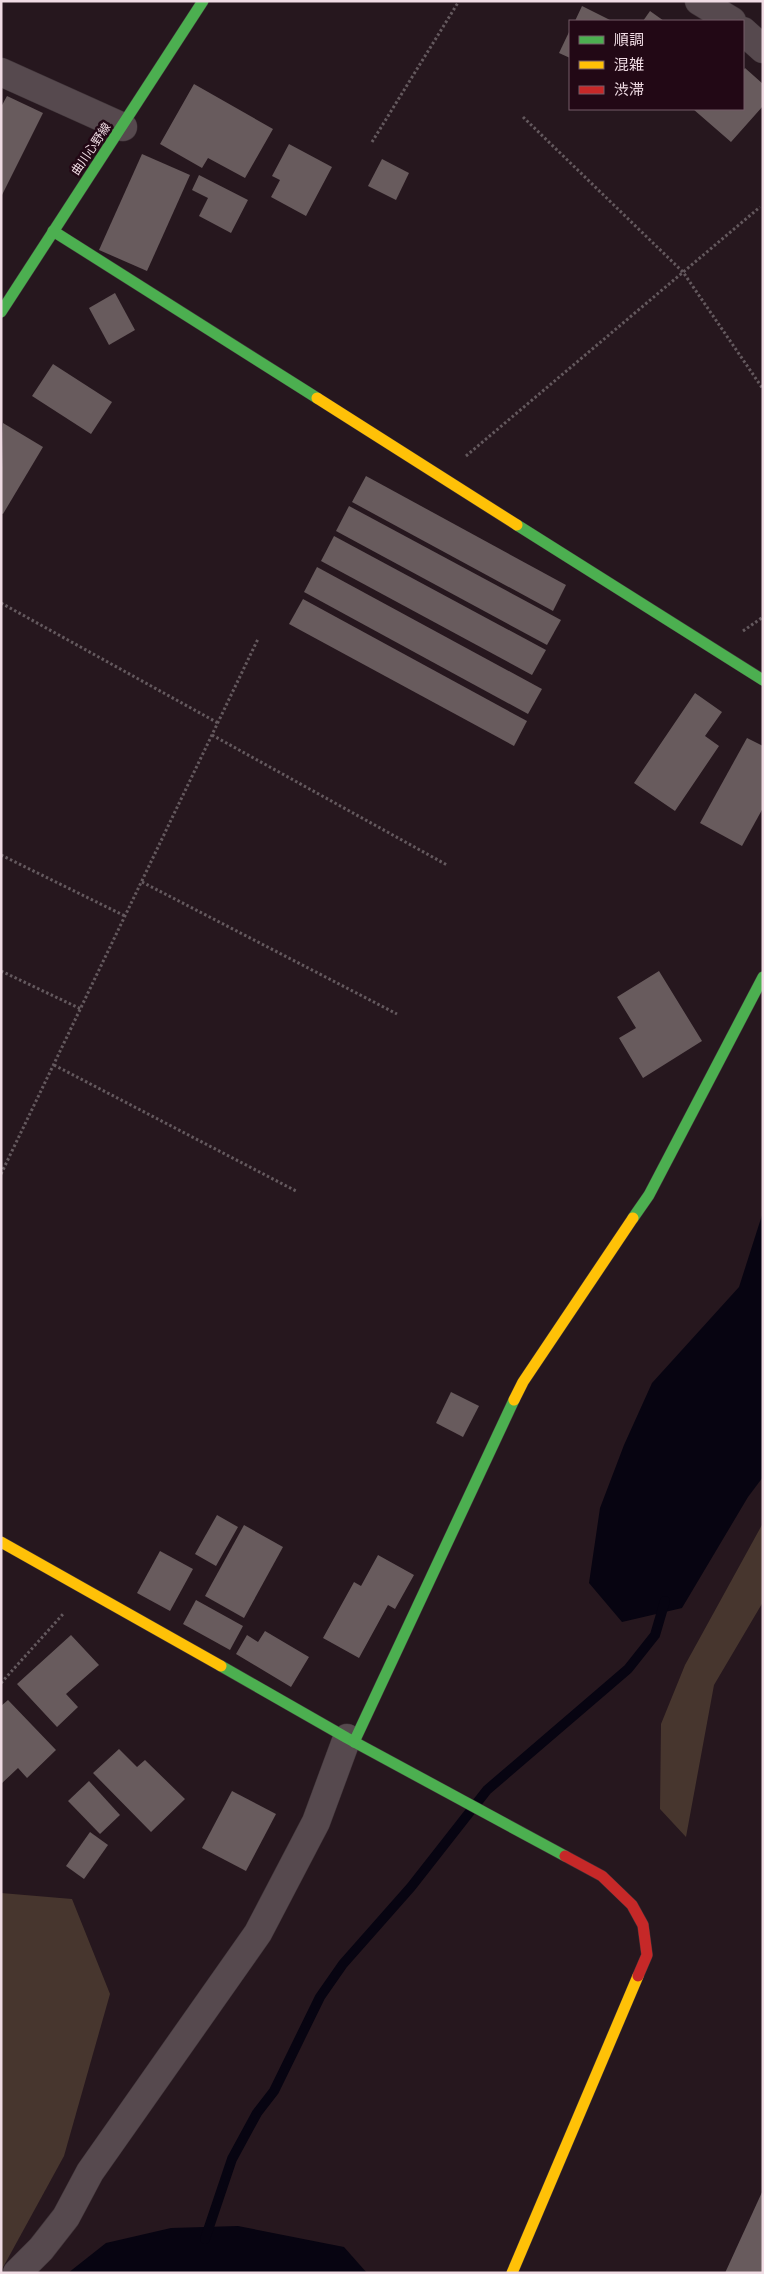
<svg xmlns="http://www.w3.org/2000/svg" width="764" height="2274" viewBox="0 0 764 2274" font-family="'Asap Condensed','Noto Sans JP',sans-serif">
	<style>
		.green { fill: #47362e }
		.water { fill: #070411 }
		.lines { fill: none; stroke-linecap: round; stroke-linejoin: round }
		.stream { stroke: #070411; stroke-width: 10 }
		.building { fill: #685b5d }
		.street-casing { stroke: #3f3338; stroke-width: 29 }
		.fast-casing { stroke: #3f3338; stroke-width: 12 }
		.slow-casing { stroke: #3f3338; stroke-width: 12 }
		.jam-casing { stroke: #3f3338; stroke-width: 12 }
		.path { stroke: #64595e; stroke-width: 3; stroke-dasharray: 2.5 2.5; stroke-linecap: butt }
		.street { stroke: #56494e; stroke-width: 28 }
		.fast { stroke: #4caf50; stroke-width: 11 }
		.slow { stroke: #ffc107; stroke-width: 11 }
		.jam { stroke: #c62828; stroke-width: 11 }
		.labels { text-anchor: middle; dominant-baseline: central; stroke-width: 5; stroke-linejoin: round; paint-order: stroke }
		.street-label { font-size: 12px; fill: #f0dce4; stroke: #220815 }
	</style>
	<rect width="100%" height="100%" fill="#26171e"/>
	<g class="green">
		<path d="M763,1523V1602L714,1685L686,1837L660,1809L661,1724L685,1665Z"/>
		<path d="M1,1893L72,1899L110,1994L64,2156L1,2271Z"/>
	</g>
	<g class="water">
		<path d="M763,1212V1477L748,1497L682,1608L622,1622L589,1583L600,1508L624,1445L652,1383L739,1287Z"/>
		<path d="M238,2226L344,2247L367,2273H68L106,2243L171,2228Z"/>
	</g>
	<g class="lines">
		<path class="stream" d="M205,2239L232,2159L257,2113L274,2091L320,1997L343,1964L411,1887L487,1790L628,1669L655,1635L665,1601"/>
	</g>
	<g class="building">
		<path d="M582,6L612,21H575Z"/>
		<path d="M650,11L664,21H643Z"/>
		<path d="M570,30V58L559,53Z"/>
		<path d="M745,68L763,84V106L731,142L693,109H743V71Z"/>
		<path d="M194,84L273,129L245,178L208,158L202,168L160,144Z"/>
		<path d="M7,96L43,113L1,197V107Z"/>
		<path d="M289,144L332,167L306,216L271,197L280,180L272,176Z"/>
		<path d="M142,154L190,175L147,271L99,250Z"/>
		<path d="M382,159L409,173L396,200L368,186Z"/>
		<path d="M199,175L248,200L231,233L199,216L208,198L192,190Z"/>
		<path d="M115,293L135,330L109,345L89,308Z"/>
		<path d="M53,364L112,402L91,434L32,396Z"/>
		<path d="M3,423L43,447L3,514L1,513Z"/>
		<path d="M366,476L566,585L553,611L352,502Z"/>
		<path d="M349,506L561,620L547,645L336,531Z"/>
		<path d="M334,536L546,650L532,675L321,561Z"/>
		<path d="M317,567L542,689L528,714L304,592Z"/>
		<path d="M303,599L527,721L514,746L289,624Z"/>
		<path d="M695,693L722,712L705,736L719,746L675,811L634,783Z"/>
		<path d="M747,738L763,746V808L742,846L700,823Z"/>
		<path d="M659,971L702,1041L643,1078L619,1038L636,1028L617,997Z"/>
		<path d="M451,1392L479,1406L463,1437L436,1423Z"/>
		<path d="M217,1515L238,1527L216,1566L195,1554Z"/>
		<path d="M244,1525L283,1547L244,1618L205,1596Z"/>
		<path d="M160,1551L193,1569L170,1611L137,1593Z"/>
		<path d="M378,1555L414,1575L395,1609L388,1605L359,1658L323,1638L354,1582L361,1586Z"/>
		<path d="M196,1600L243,1626L230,1650L183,1624Z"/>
		<path d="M265,1631L309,1657L291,1687L236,1654L247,1635L258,1642Z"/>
		<path d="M71,1635L99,1665L66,1694L78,1707L57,1727L17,1684Z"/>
		<path d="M8,1700L56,1750L27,1778L18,1768L1,1784V1706Z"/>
		<path d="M119,1749L137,1767L145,1760L185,1799L151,1832L93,1773Z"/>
		<path d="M89,1781L120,1815L100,1834L68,1801Z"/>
		<path d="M232,1791L276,1814L246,1871L202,1848Z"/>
		<path d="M90,1832L108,1845L84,1879L66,1866Z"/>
		<path d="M763,2190V2273H725Z"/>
	</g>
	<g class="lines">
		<g class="street-casing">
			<g id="street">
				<path d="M699,1L732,21"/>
				<path d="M743,31L763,49"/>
				<path d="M1,72L123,127"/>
				<path d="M17,2273L41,2249L66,2217L90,2172L258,1933L316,1822L347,1738"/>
			</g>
		</g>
		<g class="fast-casing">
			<g id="fast">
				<path d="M53,231L317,398"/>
				<path d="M1,312L203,1"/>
				<path d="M517,525L763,680"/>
				<path d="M633,1218L649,1195L763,977"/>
				<path d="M221,1666L347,1738L565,1856"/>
				<path d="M354,1742L514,1400"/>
			</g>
		</g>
		<g class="slow-casing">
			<g id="slow">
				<path d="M317,398L517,525"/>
				<path d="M514,1400L523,1382L633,1218"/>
				<path d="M1,1542L221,1666"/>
				<path d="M512,2273L638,1976"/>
			</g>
		</g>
		<g class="jam-casing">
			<path id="jam" d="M565,1856L602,1876L632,1905L643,1925L647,1955L638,1976"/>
		</g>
		<g class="path">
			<path d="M523,117L683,272L763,389"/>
			<path d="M372,142L459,1"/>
			<path d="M466,456L760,207"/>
			<path d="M1,603L218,723"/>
			<path d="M743,631L763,617"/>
			<path d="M212,735L447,865"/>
			<path d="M1,855L125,916"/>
			<path d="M142,882L397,1014"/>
			<path d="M1,971L81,1009"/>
			<path d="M54,1065L296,1191"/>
			<path d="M1,1174L258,639"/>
			<path d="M1,1683L64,1613"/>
		</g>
		<use href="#street" class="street"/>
		<use href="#fast" class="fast"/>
		<use href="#slow" class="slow"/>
		<use href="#jam" class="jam"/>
	</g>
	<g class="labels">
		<g class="street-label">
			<text transform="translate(91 149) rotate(-56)">曲川心野線</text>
		</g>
	</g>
	<rect width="764" height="2274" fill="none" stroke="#f0dce4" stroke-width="5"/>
	<rect x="569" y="20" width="175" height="90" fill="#220815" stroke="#745d68"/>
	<rect x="579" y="36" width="25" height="8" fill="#4caf50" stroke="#745d68"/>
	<text x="614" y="45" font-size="15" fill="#f0dce4">順調</text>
	<rect x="579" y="61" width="25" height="8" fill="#ffc107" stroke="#745d68"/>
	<text x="614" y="70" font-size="15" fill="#f0dce4">混雑</text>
	<rect x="579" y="86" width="25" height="8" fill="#c62828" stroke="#745d68"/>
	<text x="614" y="95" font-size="15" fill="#f0dce4">渋滞</text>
</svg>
